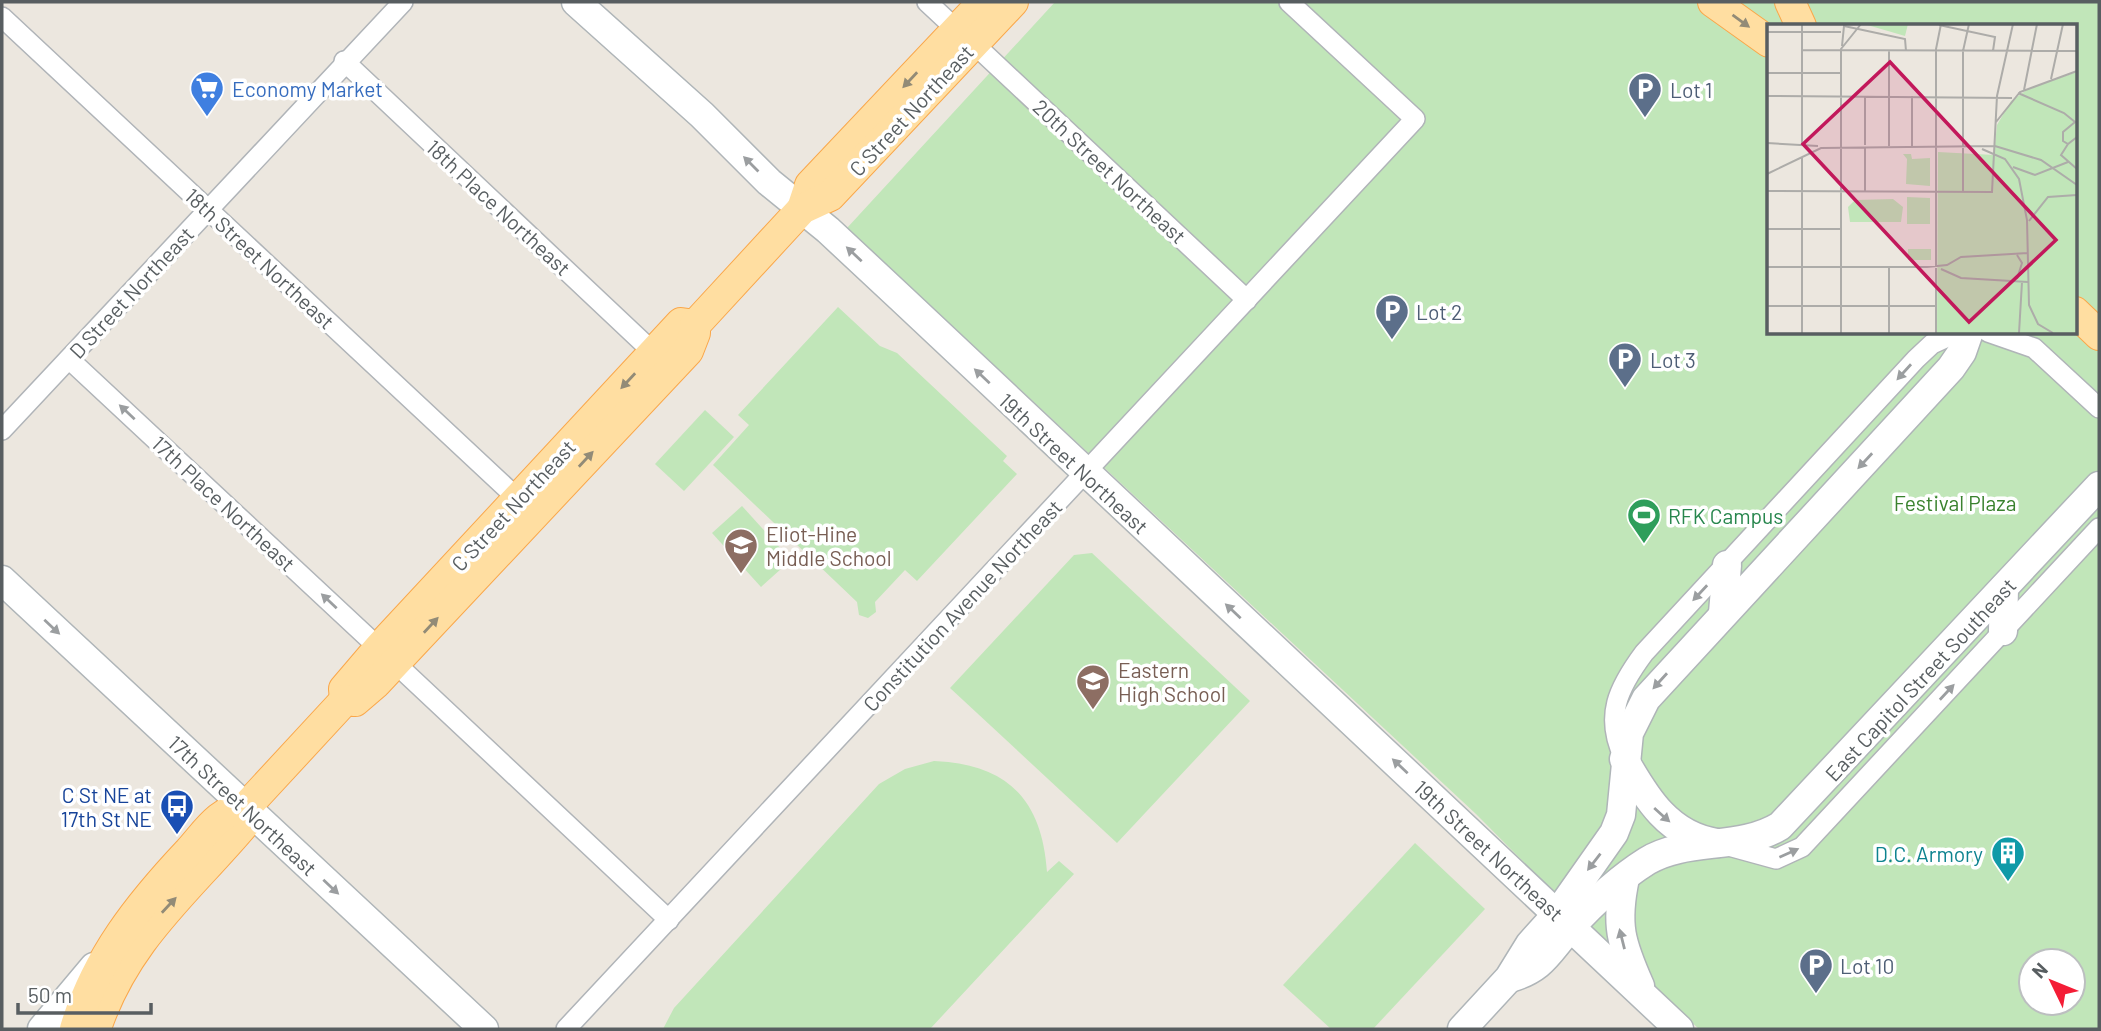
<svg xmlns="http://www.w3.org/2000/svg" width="2101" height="1031" viewBox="0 0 2101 1031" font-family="Barlow,sans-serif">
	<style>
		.green { fill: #c1e6b9; fill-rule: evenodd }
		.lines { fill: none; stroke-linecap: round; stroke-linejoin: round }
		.street-casing { stroke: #b0b4b8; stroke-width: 22 }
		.secondary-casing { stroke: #afb5b8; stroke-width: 31 }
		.primary-casing { stroke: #faa74a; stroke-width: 32 }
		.street { stroke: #fff; stroke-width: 19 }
		.secondary { stroke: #fff; stroke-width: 28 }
		.primary { stroke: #ffdea1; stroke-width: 30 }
		.oneway { fill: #928b77 }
		.oneway2 { fill: #9b9ea0 }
		.labels { text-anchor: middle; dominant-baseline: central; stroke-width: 7; stroke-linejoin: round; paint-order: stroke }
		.shop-label { font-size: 21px; fill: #366cbe; stroke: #fff; text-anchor: start }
		.service-label { font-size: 21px; fill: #4e5e75; stroke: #fff; text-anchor: start }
		.street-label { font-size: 21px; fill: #585e61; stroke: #fff }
		.park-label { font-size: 21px; fill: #3a822e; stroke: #fff }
		.leisure-label { font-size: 21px; fill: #27864d; stroke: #fff; text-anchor: start }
		.education-label { font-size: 21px; fill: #785e54; stroke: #fff; text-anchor: start }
		.transit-label { font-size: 21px; fill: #164399; stroke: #fff; text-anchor: end }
		.culture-label { font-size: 21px; fill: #0d838f; stroke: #fff; text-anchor: end }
		.inset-road { fill: none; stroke: #adaca9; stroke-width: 2 }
		.view { fill: #c2185b; fill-opacity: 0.15; stroke: #c2185b; stroke-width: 3.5 }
		.inset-edge { fill: none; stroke: #585e61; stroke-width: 3.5 }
	</style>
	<rect width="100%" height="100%" fill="#ece7df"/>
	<g class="green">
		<path d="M1055,2H2099V1029H1699L1572,911L1476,814L847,228ZM1769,26H2075V332H1769ZM2031,961H2073V1003H2031Z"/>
		<path d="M838,307L880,346L897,353L1007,456L1003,461L1017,474L917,581L905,570L875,602L876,612L868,618L859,615L857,602L713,465L749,425L738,415Z"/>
		<path d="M705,410L734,437L684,491L655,464Z"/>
		<path d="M742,506L791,560L761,587L712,533Z"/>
		<path d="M1092,553L1250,701L1117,843L950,688L1074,555Z"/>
		<path d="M934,761C1007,764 1042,799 1047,872L1059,861L1074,874L930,1029H663L674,1008L879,784L905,769Z"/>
		<path d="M1415,843L1485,909L1373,1029H1331L1283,985Z"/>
	</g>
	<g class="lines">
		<g class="street-casing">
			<g id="street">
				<path d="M927,2L957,30"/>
				<path d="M2,17L518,499"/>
				<path d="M973,43L1247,300"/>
				<path d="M344,61L654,353"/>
				<path d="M1988,332L2034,348L2099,408"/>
				<path d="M69,359L379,648"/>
				<path d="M2,430L403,2"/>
				<path d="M395,663L669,920"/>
				<path d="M1624,758C1604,716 1618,688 1644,653L1916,359L1932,344L1958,332"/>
				<path d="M1725,845L1776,859L1802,847L2099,528"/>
				<path d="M566,1029L1415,119L1289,2"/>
			</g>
		</g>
		<g class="secondary-casing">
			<g id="secondary">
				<path d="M576,2L702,115L769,182L828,230L903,300L1679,1029"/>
				<path d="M2,580L484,1029"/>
				<path d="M1723,613L1727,565"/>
				<path d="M2003,631L2004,588"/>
				<path d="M1624,759C1646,798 1669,836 1717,843"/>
				<path d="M1625,878C1615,925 1621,943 1640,986"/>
				<path d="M1510,978C1544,968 1548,952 1570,928C1591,905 1620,878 1647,861C1687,837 1739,851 1780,826L2099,486"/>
				<path d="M42,1029L94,967"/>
				<path d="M1462,1029L1509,978L1530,944L1557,914L1614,833L1621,815L1629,733L1646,699L1951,368L1962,352L1969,332"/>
			</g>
		</g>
		<g class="primary-casing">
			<g id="primary">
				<path d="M1713,2L1769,42"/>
				<path d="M1790,2L1801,26"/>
				<path d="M802,209L810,185L983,2"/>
				<path d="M2075,312L2099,335"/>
				<path d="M345,700L344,689L379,648L681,323L695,325"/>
				<path d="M96,1028C126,939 188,891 246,822V807"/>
				<path d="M75,1029C96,958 139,904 189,851C207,831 219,810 246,807L345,700L355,701L376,683L688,351L695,333V325L802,209L830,196L1013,2"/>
			</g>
		</g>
		<use href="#street" class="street"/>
		<use href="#secondary" class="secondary"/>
		<use href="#primary" class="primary"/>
	</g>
	<defs><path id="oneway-solid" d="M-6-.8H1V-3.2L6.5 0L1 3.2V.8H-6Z" transform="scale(1.75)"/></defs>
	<g class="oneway">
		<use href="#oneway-solid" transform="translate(1741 21) rotate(36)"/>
		<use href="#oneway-solid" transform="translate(910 80) rotate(133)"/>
		<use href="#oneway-solid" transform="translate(628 381) rotate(133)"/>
		<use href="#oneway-solid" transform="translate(586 459) rotate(-47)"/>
		<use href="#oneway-solid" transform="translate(431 625) rotate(-47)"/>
		<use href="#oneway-solid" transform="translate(169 905) rotate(-47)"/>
	</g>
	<g class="oneway2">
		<use href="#oneway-solid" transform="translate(751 164) rotate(-135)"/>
		<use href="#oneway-solid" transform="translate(854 254) rotate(-137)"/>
		<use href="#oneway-solid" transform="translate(1904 372) rotate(132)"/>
		<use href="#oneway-solid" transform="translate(982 376) rotate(-137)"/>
		<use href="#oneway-solid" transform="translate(127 412) rotate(-137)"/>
		<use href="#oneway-solid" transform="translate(1865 461) rotate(133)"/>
		<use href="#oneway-solid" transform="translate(1700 593) rotate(133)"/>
		<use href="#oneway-solid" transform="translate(329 601) rotate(-137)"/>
		<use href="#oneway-solid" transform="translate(1233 611) rotate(-137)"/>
		<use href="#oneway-solid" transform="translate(52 627) rotate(43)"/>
		<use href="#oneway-solid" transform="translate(1660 681) rotate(132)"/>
		<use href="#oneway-solid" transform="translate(1947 692) rotate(-47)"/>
		<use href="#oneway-solid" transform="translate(1400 766) rotate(-137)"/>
		<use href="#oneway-solid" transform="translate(1662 815) rotate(42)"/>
		<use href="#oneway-solid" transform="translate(1789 853) rotate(-24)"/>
		<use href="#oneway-solid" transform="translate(1594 862) rotate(128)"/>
		<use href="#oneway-solid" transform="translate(331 887) rotate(43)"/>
		<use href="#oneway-solid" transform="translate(1622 939) rotate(-104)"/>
	</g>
	<defs>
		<g id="supermarket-pin" transform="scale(1.75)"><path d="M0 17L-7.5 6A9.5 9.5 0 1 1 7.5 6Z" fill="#3f7fe0" stroke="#fff"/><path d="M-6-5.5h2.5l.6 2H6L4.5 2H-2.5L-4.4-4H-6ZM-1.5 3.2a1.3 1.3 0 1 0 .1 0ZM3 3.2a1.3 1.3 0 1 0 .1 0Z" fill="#fff"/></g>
		<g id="parking-pin" transform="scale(1.75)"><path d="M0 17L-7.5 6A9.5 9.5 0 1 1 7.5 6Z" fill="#5c6f8a" stroke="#fff"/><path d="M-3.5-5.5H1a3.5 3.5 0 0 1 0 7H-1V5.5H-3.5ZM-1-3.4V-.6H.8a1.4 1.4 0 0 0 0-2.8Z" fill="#fff"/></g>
		<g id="stadium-pin" transform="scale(1.75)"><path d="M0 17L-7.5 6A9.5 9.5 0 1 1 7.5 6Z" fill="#2e9e5b" stroke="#fff"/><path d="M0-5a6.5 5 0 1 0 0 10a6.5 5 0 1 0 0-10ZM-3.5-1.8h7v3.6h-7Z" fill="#fff"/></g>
		<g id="school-pin" transform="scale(1.75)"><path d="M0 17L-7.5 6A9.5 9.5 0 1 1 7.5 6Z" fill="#8d6e63" stroke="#fff"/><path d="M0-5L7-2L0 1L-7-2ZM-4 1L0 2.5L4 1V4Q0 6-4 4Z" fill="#fff"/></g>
		<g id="bus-pin" transform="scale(1.75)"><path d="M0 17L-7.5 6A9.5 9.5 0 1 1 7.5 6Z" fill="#1a4fb4" stroke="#fff"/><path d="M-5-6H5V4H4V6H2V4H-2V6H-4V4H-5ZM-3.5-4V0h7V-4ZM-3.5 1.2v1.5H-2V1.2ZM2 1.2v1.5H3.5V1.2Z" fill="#fff"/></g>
		<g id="building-pin" transform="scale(1.75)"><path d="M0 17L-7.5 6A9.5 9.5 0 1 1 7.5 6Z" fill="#0f9aa8" stroke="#fff"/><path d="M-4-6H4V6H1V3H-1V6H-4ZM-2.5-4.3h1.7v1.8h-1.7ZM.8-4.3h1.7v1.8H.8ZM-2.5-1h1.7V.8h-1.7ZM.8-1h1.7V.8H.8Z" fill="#fff"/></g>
	</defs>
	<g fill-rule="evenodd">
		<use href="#supermarket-pin" x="207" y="88"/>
		<use href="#parking-pin" x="1645" y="89"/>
		<use href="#parking-pin" x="1392" y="311"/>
		<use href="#parking-pin" x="1625" y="359"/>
		<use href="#stadium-pin" x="1644" y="515"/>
		<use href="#school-pin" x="741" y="545"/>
		<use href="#school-pin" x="1093" y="681"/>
		<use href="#bus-pin" x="177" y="806"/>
		<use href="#building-pin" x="2008" y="853"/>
		<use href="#parking-pin" x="1816" y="965"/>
	</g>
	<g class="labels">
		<g class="shop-label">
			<text x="232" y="88">Economy Market</text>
		</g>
		<g class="service-label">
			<text x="1670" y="89">Lot 1</text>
			<text x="1416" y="311">Lot 2</text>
			<text x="1650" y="359">Lot 3</text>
			<text x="1840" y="965">Lot 10</text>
		</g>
		<g class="street-label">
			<text transform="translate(911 110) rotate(-47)">C Street Northeast</text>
			<text transform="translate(1110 171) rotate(43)">20th Street Northeast</text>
			<text transform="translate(499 207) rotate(43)">18th Place Northeast</text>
			<text transform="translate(260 258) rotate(43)">18th Street Northeast</text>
			<text transform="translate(131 292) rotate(-47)">D Street Northeast</text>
			<text transform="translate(1074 463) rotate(43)">19th Street Northeast</text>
			<text transform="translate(224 503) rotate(43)">17th Place Northeast</text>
			<text transform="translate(513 505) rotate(-47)">C Street Northeast</text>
			<text transform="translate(962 605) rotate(-47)">Constitution Avenue Northeast</text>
			<text transform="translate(1920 679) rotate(-47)">East Capitol Street Southeast</text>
			<text transform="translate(243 805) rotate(43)">17th Street Northeast</text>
			<text transform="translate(1489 850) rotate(43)">19th Street Northeast</text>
		</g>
		<g class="park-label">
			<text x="1955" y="502">Festival Plaza</text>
		</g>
		<g class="leisure-label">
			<text x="1668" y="515">RFK Campus</text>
		</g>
		<g class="education-label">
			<text x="766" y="533">Eliot-Hine<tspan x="766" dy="24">Middle School</tspan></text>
			<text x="1118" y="669">Eastern<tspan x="1118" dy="24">High School</tspan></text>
		</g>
		<g class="transit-label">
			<text x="152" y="794">C St NE at<tspan x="152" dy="24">17th St NE</tspan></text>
		</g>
		<g class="culture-label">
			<text x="1983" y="853">D.C. Armory</text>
		</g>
	</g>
	<g transform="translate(1767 24)">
		<rect width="310" height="310" fill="#ece7df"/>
		<path d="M97,0H141L138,12ZM310,48V309H170L171,128L227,131L230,101L244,77L261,65ZM136,130H144L145,135L163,134V162L139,160L140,135ZM140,173L163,174V200H140ZM126,175L136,183L134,198H83L81,183L88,176ZM141,225H164V236H141Z" fill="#c1e6b9"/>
		<path class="inset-road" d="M172,1L228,13L226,27M0,8H74M75,22L77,2L138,15L139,27M35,26L310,27M0,49H74M284,55L296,0M257,66L270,0M251,69L297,89L308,98L296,108V117L301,120L310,113M0,72L245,74M98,72V121M229,98L253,68L310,47M0,119L51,122M301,120L294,131L310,145M35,122V0M122,122V27M145,122V72M196,122V27L202,0M215,125L238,135L252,155L260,196L262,281L271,300L286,309M246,143L268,151L301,138M0,150L54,124L228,122L274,136L310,161M0,167L225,168L230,72L246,0M98,168V124M196,168V124M262,197L281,173L310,171M0,205H74M250,231L255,239L250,255M0,243H160L180,241L194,233L261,229M122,243V309M174,245L194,254L261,258M0,282H169M35,309V133M74,309V25L94,0M169,309V25L174,0M252,309L255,258"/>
		<path class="view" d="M123,38L289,216L202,298L36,120Z"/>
		<rect width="310" height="310" class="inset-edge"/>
	</g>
	<rect width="2101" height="1031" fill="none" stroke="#585e61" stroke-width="7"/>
	<g transform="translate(2052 982) rotate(313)"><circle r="33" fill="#ffffff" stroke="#bcbfc0" stroke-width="2"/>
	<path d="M0-5L12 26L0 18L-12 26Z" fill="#f41d36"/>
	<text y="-10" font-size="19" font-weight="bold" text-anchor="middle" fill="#585e61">N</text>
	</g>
	<path d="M18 1003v10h133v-10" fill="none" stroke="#585e61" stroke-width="3.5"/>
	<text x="28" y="1003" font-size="21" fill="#585e61" stroke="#ffffff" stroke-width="5" paint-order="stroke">50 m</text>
</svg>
